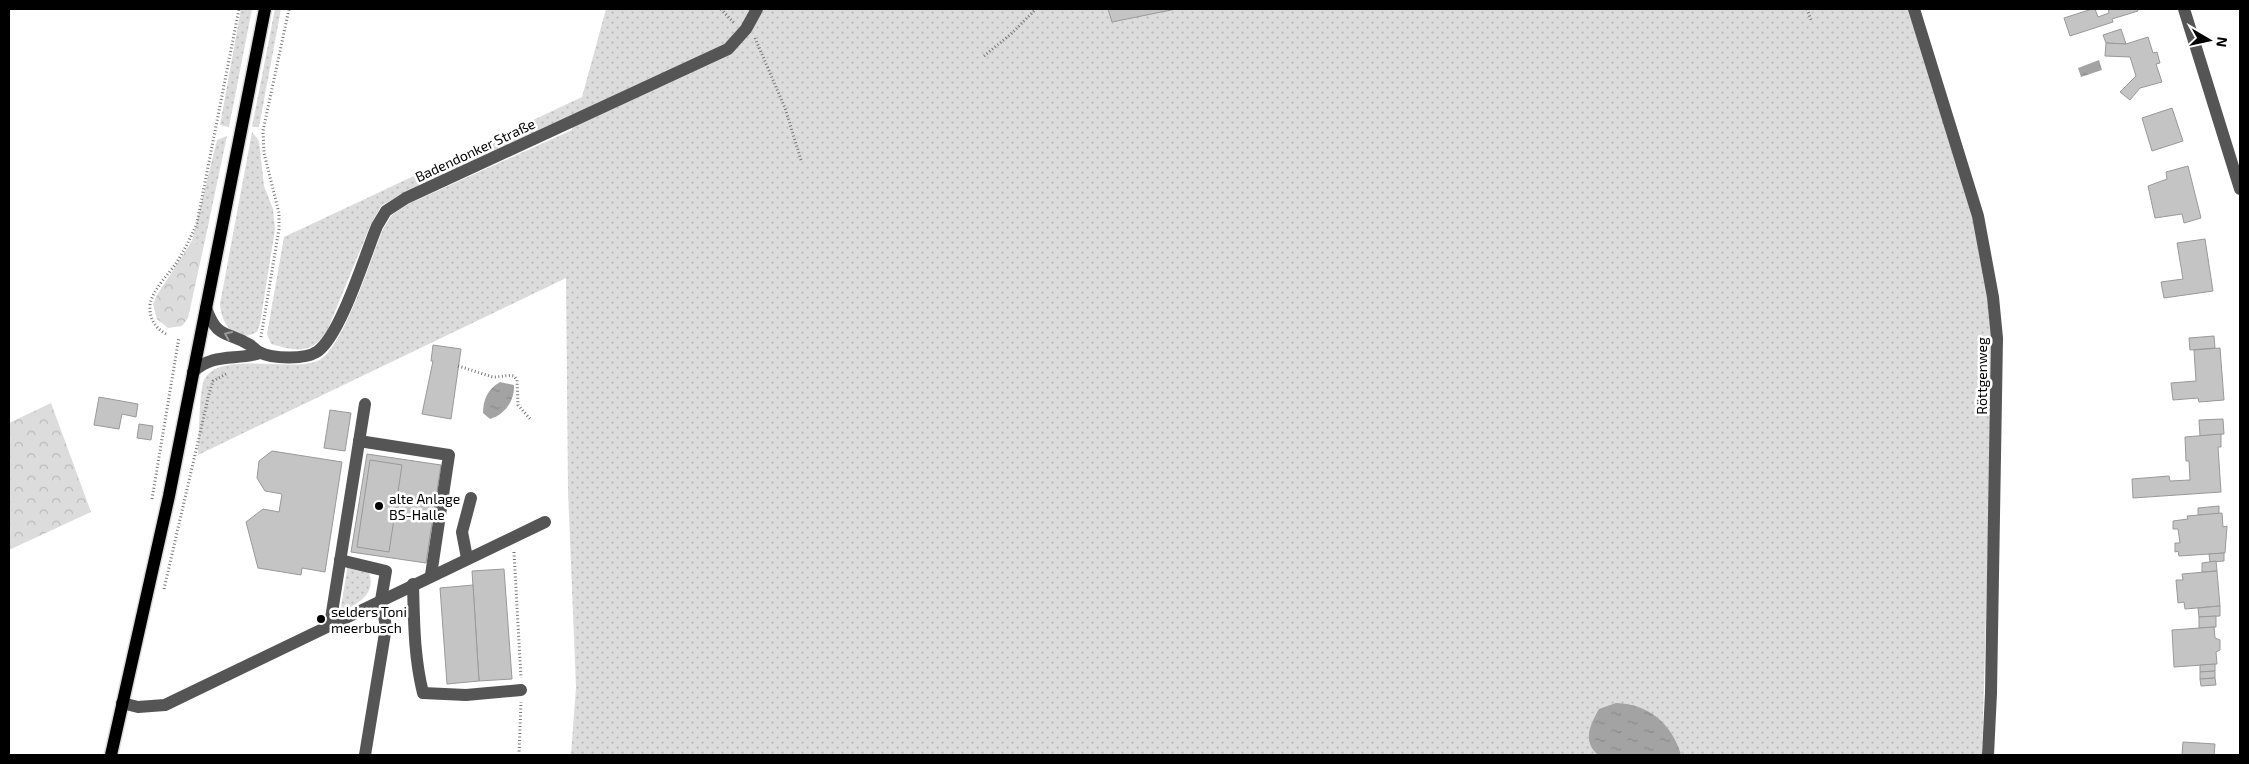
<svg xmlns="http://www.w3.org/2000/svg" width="2249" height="764" viewBox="0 0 2249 764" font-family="'Exo 2',sans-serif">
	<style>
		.green { fill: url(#green-dots) }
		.forest { fill: url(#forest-crowns) }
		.water { fill: url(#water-ripples) }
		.building { fill: #c4c4c4; stroke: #999 }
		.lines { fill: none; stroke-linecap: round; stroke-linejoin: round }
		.major-casing { stroke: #dbdbdb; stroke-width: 15 }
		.path { stroke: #777; stroke-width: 3; stroke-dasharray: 1 2.5; stroke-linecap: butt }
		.minor { stroke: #555; stroke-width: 12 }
		.major { stroke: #000; stroke-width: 12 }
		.oneway { stroke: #999 }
		.poi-dot { fill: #000; stroke: #fff; stroke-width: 2 }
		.labels { text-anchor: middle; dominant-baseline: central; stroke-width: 5; stroke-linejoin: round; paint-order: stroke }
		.street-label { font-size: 14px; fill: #000; stroke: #fff }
		.poi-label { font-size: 14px; fill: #000; stroke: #fff; text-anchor: start }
	</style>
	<defs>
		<pattern id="green-dots" width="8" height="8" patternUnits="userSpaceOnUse" patternTransform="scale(1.25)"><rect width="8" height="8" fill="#dcdcdc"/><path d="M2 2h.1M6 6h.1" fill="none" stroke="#bbb" stroke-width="1.8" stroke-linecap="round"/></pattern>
		<pattern id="forest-crowns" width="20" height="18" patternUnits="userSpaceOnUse" patternTransform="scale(1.25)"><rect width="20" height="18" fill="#dcdcdc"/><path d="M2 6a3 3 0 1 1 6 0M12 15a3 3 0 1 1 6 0" fill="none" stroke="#bbb"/></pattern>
		<pattern id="water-ripples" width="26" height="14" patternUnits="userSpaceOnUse" patternTransform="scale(1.25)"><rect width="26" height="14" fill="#a3a3a3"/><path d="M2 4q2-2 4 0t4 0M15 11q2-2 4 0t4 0" fill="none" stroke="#8b8b8b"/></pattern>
	</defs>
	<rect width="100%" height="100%" fill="#fff"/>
	<g class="green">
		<path d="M241,9H252L229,127L220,125Z"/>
		<path d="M275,9H281L259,127H252Z"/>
		<path d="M606,9H1910L1975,217L1994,338L1982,755H571L576,687L568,490L566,278L198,455C199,437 199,399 203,383C214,347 297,375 321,359C345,343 371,258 383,229L392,215L408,204L572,130L573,118L404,193L381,206L371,224L327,331C312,355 295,351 271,344L267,334L284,237L582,97Z"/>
		<path d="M252,132L259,141L264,186L273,209L275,229L260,324L257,332C235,345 221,323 220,304Z"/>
		<path d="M227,136L204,245L192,241L217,140Z"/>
		<path d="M348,564L369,573C377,594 356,605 340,613Z"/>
	</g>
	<g class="forest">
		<path d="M192,241L204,245L188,318L182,326L168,328L157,319L153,304L157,295Z"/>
		<path d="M51,403L91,512L9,550V423Z"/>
	</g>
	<g class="water">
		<path d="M2099,60L2102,70L2081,77L2078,68Z"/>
		<path d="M500,382L514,385C515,400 505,415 490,419L483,413C483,399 488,389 500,382Z"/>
		<path d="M1616,703C1649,704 1672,724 1681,755H1598C1582,741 1590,725 1599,709Z"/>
	</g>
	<g class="building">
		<path d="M1108,9H1176L1112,22Z"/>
		<path d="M2092,9H2095L2098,17L2109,13L2108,9H2137L2138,11L2112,19L2113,22L2070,36L2064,18Z"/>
		<path d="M2121,29L2126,44L2106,43L2103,35Z"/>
		<path d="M2148,37L2153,53L2157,52L2160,63L2156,64L2162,82L2140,88L2130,100L2120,92L2136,76L2130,57L2105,56L2106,43L2126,44Z"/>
		<path d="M2172,108L2183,141L2152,151L2142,118Z"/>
		<path d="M2188,166L2201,218L2184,223L2182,214L2155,218L2148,186L2167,179L2166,172Z"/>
		<path d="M2205,239L2213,291L2164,298L2161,282L2183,279L2177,243Z"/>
		<path d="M2214,336L2215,348L2190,350L2189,338Z"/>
		<path d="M433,345L461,349L451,419L422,414L433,361H431Z"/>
		<path d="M2220,348L2224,400L2199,402L2198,398L2173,400L2171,383L2196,381L2194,350Z"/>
		<path d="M99,397L138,404L136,417L122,414L119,429L94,425Z"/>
		<path d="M330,410L351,413L345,451L324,448Z"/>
		<path d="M2223,419L2224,434L2200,436L2199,420Z"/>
		<path d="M139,424L153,426L151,440L137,438Z"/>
		<path d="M2221,434V447H2218L2221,492L2133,498L2132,479L2169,476L2170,481L2190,480L2189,461H2186L2185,437Z"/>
		<path d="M272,451L342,462L325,572L302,568L301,575L258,568L246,522L263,509L279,512L282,494L265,491L257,478L259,461Z"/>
		<path d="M367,454L441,465L426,563L351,552Z"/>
		<path d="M370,460L402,465L389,552L357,547Z"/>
		<path d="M2219,506V514L2198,515V508Z"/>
		<path d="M2222,513L2223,527L2227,526L2225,553L2179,556L2178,551L2175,552V543H2180L2178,529H2173V521L2188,519L2187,516Z"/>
		<path d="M2224,553V561L2210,562L2209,554Z"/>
		<path d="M2216,561L2217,571L2202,572V563Z"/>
		<path d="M504,569L512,679L479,681L472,571Z"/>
		<path d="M2217,571L2220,606L2185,609L2184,602L2178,603L2176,580H2183L2182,574Z"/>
		<path d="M473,585L479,681L447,684L440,588Z"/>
		<path d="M2220,606V616L2199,617L2198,608Z"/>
		<path d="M2216,616V627L2199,628V617Z"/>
		<path d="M2214,627L2215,638L2220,640V650L2216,652L2217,664L2174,667L2172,630Z"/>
		<path d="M2215,664V671L2200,672V665Z"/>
		<path d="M2215,671V678L2200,679V672Z"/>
		<path d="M2215,678L2216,685L2201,686L2200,679Z"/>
		<path d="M2183,742L2215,744L2214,755H2182Z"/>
	</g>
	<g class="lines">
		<g class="major-casing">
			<path id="major" d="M111,755L169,496L265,9"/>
		</g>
		<g class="path">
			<path d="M721,9L734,23"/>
			<path d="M1807,9L1811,20"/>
			<path d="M755,38L785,108L801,160"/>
			<path d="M984,56L1011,34L1036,9"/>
			<path d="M166,334C155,328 149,318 150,305C152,290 169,274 177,262C185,249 191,237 197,223L239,9"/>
			<path d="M261,337L279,229V213L264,153L263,131L289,9"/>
			<path d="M458,366C469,369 479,373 490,376C497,379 506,374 514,376L517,380L518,405L531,420"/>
			<path d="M152,499L179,337"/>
			<path d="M514,552L521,678"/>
			<path d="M164,589L209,394L213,381L228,373"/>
			<path d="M519,755L521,702"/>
		</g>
		<g class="minor">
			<path d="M1914,9L1978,216L1993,297L1997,338L1991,693L1988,755"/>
			<path d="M2184,9L2240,189"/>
			<path d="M206,308C218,340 225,330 250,345C253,347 256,350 259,352C272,359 306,360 318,351C341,334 365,255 377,226L386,211L406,198L728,49L746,29L757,9"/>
			<path d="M193,372C214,352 235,361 260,353"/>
			<path d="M359,441L449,455L431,575"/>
			<path d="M467,558L462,532L471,498"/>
			<path d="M340,560L386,571L381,600L386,627L365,755"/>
			<path d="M413,584C414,621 414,657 423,693L466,695L521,690"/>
			<path d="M330,625L365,404"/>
			<path d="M122,703L138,707L165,705L545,522"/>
		</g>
		<use href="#major" class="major"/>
	</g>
	<defs><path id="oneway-chevron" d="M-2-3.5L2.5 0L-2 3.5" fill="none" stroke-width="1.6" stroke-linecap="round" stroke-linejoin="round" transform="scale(1.25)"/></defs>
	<use class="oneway" href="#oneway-chevron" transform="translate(228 335) rotate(-156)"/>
	<g class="poi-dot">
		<circle cx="379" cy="506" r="5"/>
		<circle cx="321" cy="619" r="5"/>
	</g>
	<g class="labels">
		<g class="street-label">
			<text transform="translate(475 150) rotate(-25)">Badendonker Straße</text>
			<text transform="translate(1981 376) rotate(-90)">Röttgenweg</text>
		</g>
		<g class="poi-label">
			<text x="389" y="498">alte Anlage<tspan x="389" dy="16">BS-Halle</tspan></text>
			<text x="331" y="611">selders Toni<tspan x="331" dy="16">meerbusch</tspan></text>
		</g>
	</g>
	<rect width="2249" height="764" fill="none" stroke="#000000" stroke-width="20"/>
	<g transform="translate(2209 40) rotate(99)" stroke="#ffffff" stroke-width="4" paint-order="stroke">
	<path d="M0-4L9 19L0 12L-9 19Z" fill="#000000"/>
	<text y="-8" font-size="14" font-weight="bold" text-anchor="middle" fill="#000000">N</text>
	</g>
</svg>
